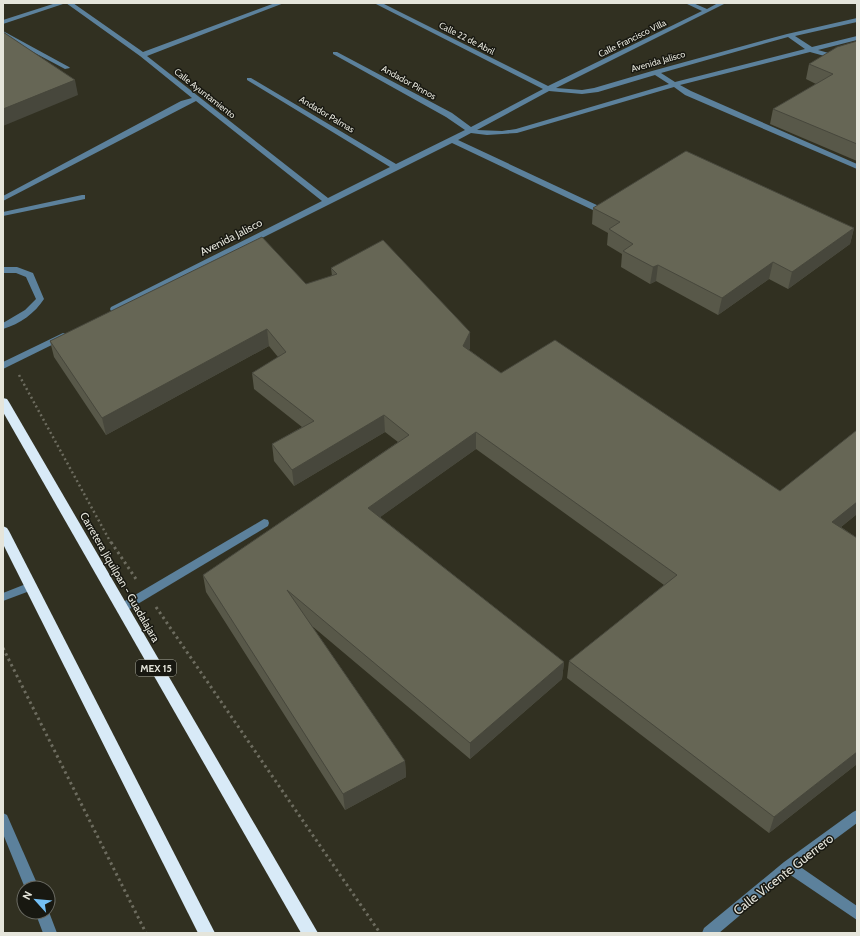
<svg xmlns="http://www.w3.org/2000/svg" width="860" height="936" viewBox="0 0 860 936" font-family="Cabin,sans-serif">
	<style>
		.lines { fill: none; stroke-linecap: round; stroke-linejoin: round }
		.path-far1 { stroke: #6d6c5f; stroke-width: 2.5; stroke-dasharray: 2 3; stroke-linecap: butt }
		.path { stroke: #6d6c5f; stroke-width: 3; stroke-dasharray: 2.5 3.5; stroke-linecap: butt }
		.minor { fill: #5c819c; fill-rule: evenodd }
		.highway { fill: #d8eaf7; fill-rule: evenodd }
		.wall { fill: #585849 }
		.shaded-wall { fill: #47473c }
		.building { fill: #665; stroke: #47473c }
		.labels { text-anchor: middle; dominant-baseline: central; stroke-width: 3; stroke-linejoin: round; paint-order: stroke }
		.far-street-label { font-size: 9px; fill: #e5e5db; stroke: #181811 }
		.shield { fill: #181811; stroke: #a8a89e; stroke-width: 1 }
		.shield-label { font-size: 10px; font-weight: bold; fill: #e5e5db }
		.street-label { font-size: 11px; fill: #e5e5db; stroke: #181811 }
		.near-street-label { font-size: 13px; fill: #e5e5db; stroke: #181811 }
	</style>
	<rect width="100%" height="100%" fill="#313021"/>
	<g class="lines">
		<path class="path-far1" d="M19,375L111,543"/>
		<g class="path">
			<path d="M111,542L136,579"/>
			<path d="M156,607L380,933"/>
			<path d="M3,648L146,933"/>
		</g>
		<g class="minor">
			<path d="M56,3H73L143,52L275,3H284L147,56L328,198L390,167L247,80V78H251L396,164L465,130L446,117L333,54V52H337L452,113L471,127L543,89L374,3H382L548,86L702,11L685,3H693L707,9L718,3H726L556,88L582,90L594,88L652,71L787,34L857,18V22L795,36L812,47L857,36V40L818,50L857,61V65L810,52L680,85L691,91L857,164V169L685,95L674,87L517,133L487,135L471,133L458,140L601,207V211H595L452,143L114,312L111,311L110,309L111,307L322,201L196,101L3,201V196L181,101L192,98L140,56L66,3L3,24V20ZM788,37L805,49L675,82L661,73ZM655,75L669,84L516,129L502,131L477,130L549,91L582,94L598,92Z"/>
			<path d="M3,31L69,67L70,68L65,69L3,36Z"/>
			<path d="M82,195H85V199L3,216V212Z"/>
			<path d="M3,267H17L33,273L44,299C35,313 20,324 3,329V323L25,310L36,299L26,277L16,273H3Z"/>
			<path d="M63,333L66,334L67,336L66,338L3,369V362Z"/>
			<path d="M264,519L268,520L269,523L268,526L126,611L122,612L118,611L116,608L118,605Z"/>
			<path d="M31,582L35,583L36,586L35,589L3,601V593Z"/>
			<path d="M857,810V823L799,866L857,906V920L789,874L719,933H702L704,928L784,862L853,812Z"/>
			<path d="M3,813L7,815L39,888H25L3,834Z"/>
			<path d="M48,910L49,912L57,933H43L35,912H48Z"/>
		</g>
		<g class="highway">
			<path d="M3,398L7,399L9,402L318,933H301L3,412Z"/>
			<path d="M3,526L7,528L9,531L215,933H198L3,544Z"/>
		</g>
	</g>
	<g class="wall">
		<path d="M857,41V161L770,124L773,109L816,84L806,79L809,64Z"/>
		<path d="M593,208L854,228L850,244L788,289L769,279L718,315L656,281L650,284L621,267L622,254L607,245L608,233L592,224Z"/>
		<path d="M331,268L470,332V348L469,350L501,373L780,491L857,430V514L841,527L857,538V764L769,833L567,678L569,661L664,585L476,449L380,517L564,662L562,679L470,759L312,626L405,761L406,777L345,810L206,592L203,575L398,442L385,432L294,486L274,461L272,444L302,427L254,389L252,373L278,357L269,346L106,435L54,357L50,341L306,284L332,276Z"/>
	</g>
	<g class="shaded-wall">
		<path d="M75,80L78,95L3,126V109Z"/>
		<path d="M854,228L850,244L788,289L792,272Z"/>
		<path d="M773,262L769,279L718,315L722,298Z"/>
		<path d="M658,265L656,281L650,284L653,267Z"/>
		<path d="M267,329L269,346L106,435L102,418Z"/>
		<path d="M470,332V348L462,363L463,346Z"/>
		<path d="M384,415L385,432L294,486L292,470Z"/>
		<path d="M476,432V449L369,525L368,508Z"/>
		<path d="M857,502V514L826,539L832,522Z"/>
		<path d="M564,662L562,679L470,759V743Z"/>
		<path d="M857,752V764L769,833L774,817Z"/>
		<path d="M405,761L406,777L345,810L343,794Z"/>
	</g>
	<g class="building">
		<path d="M3,32L75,80L3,109Z"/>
		<path d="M857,41V144L773,109L833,74L809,64L837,47Z"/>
		<path d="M686,151L854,228L792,272L773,262L722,298L658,265L653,267L623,251L633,244L609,229L620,222L593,208Z"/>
		<path d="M262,237L306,284L337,274L331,268L383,240L470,332L463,346L501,373L555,340L780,491L857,430V502L832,522L857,538V752L774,817L569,661L677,575L476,432L368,508L564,662L470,743L287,590L405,761L343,794L203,575L409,435L384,415L292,470L272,444L314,421L252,373L286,352L267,329L102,418L50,341Z"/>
	</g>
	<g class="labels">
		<g class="far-street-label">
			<text transform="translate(467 38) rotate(27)">Calle 22 de Abril</text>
			<text transform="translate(632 38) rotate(-26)">Calle Francisco Villa</text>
			<text transform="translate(658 61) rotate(-16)">Avenida Jalisco</text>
			<text transform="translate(409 82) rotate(29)">Andador Pinnos</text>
			<text transform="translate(205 93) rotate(38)">Calle Ayuntamiento</text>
			<text transform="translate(327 114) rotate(31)">Andador Palmas</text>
		</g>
		<rect class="shield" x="136" y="660" width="40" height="16" rx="3"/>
		<g class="shield-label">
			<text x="156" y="668">MEX 15</text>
		</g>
		<g class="street-label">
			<text transform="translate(231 237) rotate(-27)">Avenida Jalisco</text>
			<text transform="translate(120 577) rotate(60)">Carretera Jiquilpan - Guadalajara</text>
		</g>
		<g class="near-street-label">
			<text transform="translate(783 874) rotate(-38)">Calle Vicente Guerrero</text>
		</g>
	</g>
	<rect width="860" height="936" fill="none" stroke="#e5e5db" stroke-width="8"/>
	<g transform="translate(36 900) rotate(297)"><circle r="19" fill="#181811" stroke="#6a6a62"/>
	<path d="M0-3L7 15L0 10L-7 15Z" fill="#74c0f6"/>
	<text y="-6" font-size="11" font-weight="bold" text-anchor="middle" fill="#e5e5db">N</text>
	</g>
</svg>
